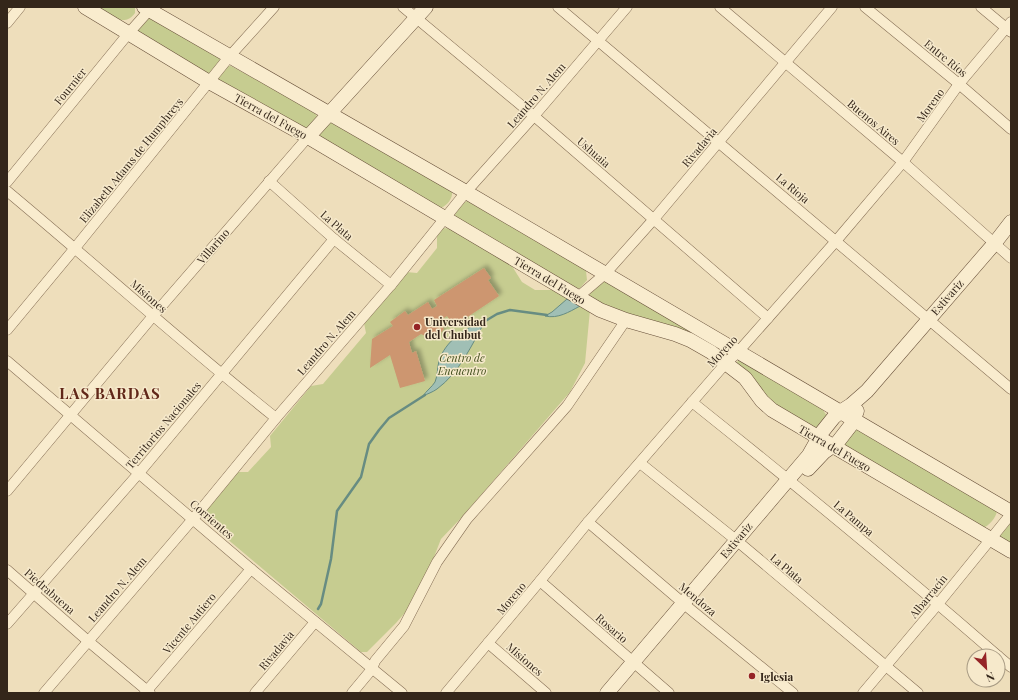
<svg xmlns="http://www.w3.org/2000/svg" width="1018" height="700" viewBox="0 0 1018 700" font-family="'Playfair Display',serif">
	<style>
		.green { fill: #c6cc90 }
		.water { fill: #a0bfb5; stroke: #678c82 }
		.lines { fill: none; stroke-linecap: round; stroke-linejoin: round }
		.stream { stroke: #678c82; stroke-width: 2.5 }
		.building { fill: #cd9670; filter: url(#shadow) }
		.street-casing { stroke: #856e55; stroke-width: 11 }
		.secondary-casing { stroke: #674f39; stroke-width: 15 }
		.street { stroke: #f9ecce; stroke-width: 10 }
		.secondary { stroke: #f9ecce; stroke-width: 14 }
		.poi-dot { fill: #952426; stroke: #f6e9cb; stroke-width: 1.5 }
		.labels { text-anchor: middle; dominant-baseline: central; stroke-width: 3; stroke-linejoin: round; paint-order: stroke }
		.street-label { font-size: 11px; fill: #34261a; stroke: #f6e9cb }
		.poi-label { font-size: 11px; font-weight: bold; fill: #34261a; stroke: #f6e9cb; text-anchor: start }
		.park-label { font-size: 11px; font-style: italic; fill: #455120; stroke: #f6e9cb }
		.district-label { font-size: 15px; font-weight: bold; letter-spacing: 1px; fill: #612719; stroke: #f6e9cb }
	</style>
	<defs>
		<filter id="shadow"><feDropShadow dx="3.5" dy="-3.5" stdDeviation="2" flood-color="#0004"/></filter>
	</defs>
	<rect width="100%" height="100%" fill="#eedebb"/>
	<g class="green">
		<path d="M95,7H135V13C124,29 108,14 95,7Z"/>
		<path d="M148,18H152L219,57L221,60L211,73L208,75L134,32Z"/>
		<path d="M228,66H231L313,110L316,114L317,117L310,126L305,128L219,80V77Z"/>
		<path d="M328,120L452,191C453,199 447,205 441,208L321,140L319,133Z"/>
		<path d="M467,201L582,267L586,271L587,280L580,288L576,289L455,217C455,209 460,205 467,201Z"/>
		<path d="M443,228L454,229L510,263L522,282L535,290H556L590,310L585,363L570,392L462,517L441,539L432,562L410,607L396,623L367,652H361L200,516L237,472H248L271,447L270,436L311,386L323,384L366,333L364,323L406,272L417,273L437,248V236Z"/>
		<path d="M603,281H607L722,348L719,351L614,311L589,296L591,292Z"/>
		<path d="M739,359L812,401L823,410L827,416L818,431L779,410L736,364Z"/>
		<path d="M854,427L997,511C996,518 988,527 982,528L842,445Z"/>
		<path d="M1011,519V545L998,535Z"/>
	</g>
	<g class="water">
		<path d="M567,299L580,306C569,312 558,319 545,316L552,312Z"/>
		<path d="M485,321C472,345 459,373 437,389C433,392 427,394 423,396C426,391 432,387 435,382C438,375 437,368 439,361C445,341 466,327 485,321Z"/>
	</g>
	<g class="lines">
		<g class="stream">
			<path d="M482,323L497,314L510,310L547,315"/>
			<path d="M318,609L321,604L331,559L337,511L361,477L369,444L379,430L389,418L425,395"/>
		</g>
	</g>
	<path class="building" d="M484,268L491,278L488,280L499,296L454,326L447,316L439,321L444,329L434,340L421,334L409,342L412,353L416,351L425,381L400,388L390,355L370,368L372,339L393,326L390,322L405,311L408,315L428,302L432,309L437,306L434,300Z"/>
	<g class="lines">
		<g class="street-casing">
			<g id="street">
				<path d="M403,7L534,116L768,318"/>
				<path d="M558,7L1011,389"/>
				<path d="M720,7L903,162L1011,258"/>
				<path d="M865,7L959,84L1011,129"/>
				<path d="M981,7L1011,32"/>
				<path d="M7,23L20,7"/>
				<path d="M269,181L334,239L391,285"/>
				<path d="M7,182L128,34L152,7"/>
				<path d="M7,191C97,266 184,345 276,418"/>
				<path d="M578,297L605,274L654,219L832,7"/>
				<path d="M7,330L75,248L229,57L274,7"/>
				<path d="M7,361L251,569L402,693"/>
				<path d="M692,402C796,485 898,569 998,656"/>
				<path d="M640,463L736,540L918,693"/>
				<path d="M7,491L153,316L308,137"/>
				<path d="M588,522L690,609L793,693"/>
				<path d="M7,570L88,641L150,693"/>
				<path d="M540,581L669,693"/>
				<path d="M7,624L139,473L334,239"/>
				<path d="M488,643L546,693"/>
				<path d="M998,656L1011,667"/>
				<path d="M44,693L198,513L276,418L391,285L466,192L534,116L627,7"/>
				<path d="M145,693L251,569"/>
				<path d="M255,693L315,622"/>
				<path d="M352,693L372,669L375,661L404,626L437,562L467,519L567,406L626,320"/>
				<path d="M446,693L540,581L588,522L726,363L738,352L836,241L903,162L959,84L1011,22"/>
				<path d="M863,693L938,604L1011,514"/>
			</g>
		</g>
		<g class="secondary-casing">
			<g id="secondary">
				<path d="M85,7L209,82L308,137L600,310L626,320L675,334L690,340L711,352L745,378L762,401L772,410L1011,551"/>
				<path d="M144,7L466,192L1011,512"/>
				<path d="M308,137L426,7"/>
				<path d="M808,469L824,452L837,443L851,425L857,411"/>
				<path d="M607,693L809,455L822,432L834,417L840,412L851,405L867,391L994,244L1011,222"/>
			</g>
		</g>
		<use href="#street" class="street"/>
		<use href="#secondary" class="secondary"/>
	</g>
	<g class="poi-dot">
		<circle cx="417" cy="327" r="4"/>
		<circle cx="752" cy="676" r="4"/>
	</g>
	<g class="labels">
		<g class="street-label">
			<text transform="translate(946 58) rotate(39)">Entre Ríos</text>
			<text transform="translate(70 86) rotate(-51)">Fournier</text>
			<text transform="translate(536 95) rotate(-49)">Leandro N. Alem</text>
			<text transform="translate(930 105) rotate(-54)">Moreno</text>
			<text transform="translate(271 116) rotate(29)">Tierra del Fuego</text>
			<text transform="translate(874 122) rotate(40)">Buenos Aires</text>
			<text transform="translate(699 147) rotate(-50)">Rivadavia</text>
			<text transform="translate(594 152) rotate(41)">Ushuaia</text>
			<text transform="translate(131 160) rotate(-51)">Elizabeth Adams de Humphreys</text>
			<text transform="translate(793 188) rotate(40)">La Rioja</text>
			<text transform="translate(337 225) rotate(41)">La Plata</text>
			<text transform="translate(213 246) rotate(-49)">Villarino</text>
			<text transform="translate(550 280) rotate(31)">Tierra del Fuego</text>
			<text transform="translate(149 296) rotate(41)">Misiones</text>
			<text transform="translate(947 297) rotate(-49)">Estivariz</text>
			<text transform="translate(326 342) rotate(-49)">Leandro N. Alem</text>
			<text transform="translate(722 351) rotate(-47)">Moreno</text>
			<text transform="translate(163 425) rotate(-50)">Territorios Nacionales</text>
			<text transform="translate(835 448) rotate(30)">Tierra del Fuego</text>
			<text transform="translate(854 518) rotate(40)">La Pampa</text>
			<text transform="translate(212 519) rotate(41)">Corrientes</text>
			<text transform="translate(736 540) rotate(-50)">Estivariz</text>
			<text transform="translate(787 568) rotate(40)">La Plata</text>
			<text transform="translate(117 589) rotate(-49)">Leandro N. Alem</text>
			<text transform="translate(50 591) rotate(41)">Piedrabuena</text>
			<text transform="translate(928 596) rotate(-51)">Albarracín</text>
			<text transform="translate(511 598) rotate(-50)">Moreno</text>
			<text transform="translate(698 599) rotate(40)">Mendoza</text>
			<text transform="translate(189 623) rotate(-50)">Vicente Autiero</text>
			<text transform="translate(612 628) rotate(41)">Rosario</text>
			<text transform="translate(276 650) rotate(-50)">Rivadavia</text>
			<text transform="translate(525 659) rotate(41)">Misiones</text>
		</g>
		<g class="poi-label">
			<text x="425" y="321">Universidad<tspan x="425" dy="13">del Chubut</tspan></text>
			<text x="760" y="676">Iglesia</text>
		</g>
		<g class="park-label">
			<text x="462" y="357">Centro de<tspan x="462" dy="13">Encuentro</tspan></text>
		</g>
		<g class="district-label">
			<text x="110" y="393">LAS BARDAS</text>
		</g>
	</g>
	<rect width="1018" height="700" fill="none" stroke="#34261a" stroke-width="16"/>
	<g transform="translate(986 668) rotate(155)"><circle r="19" fill="#f6e9cb" stroke="#a89b84"/>
	<path d="M0-3L7 15L0 10L-7 15Z" fill="#952426"/>
	<text y="-6" font-size="11" font-weight="bold" text-anchor="middle" fill="#34261a">N</text>
	</g>
</svg>
